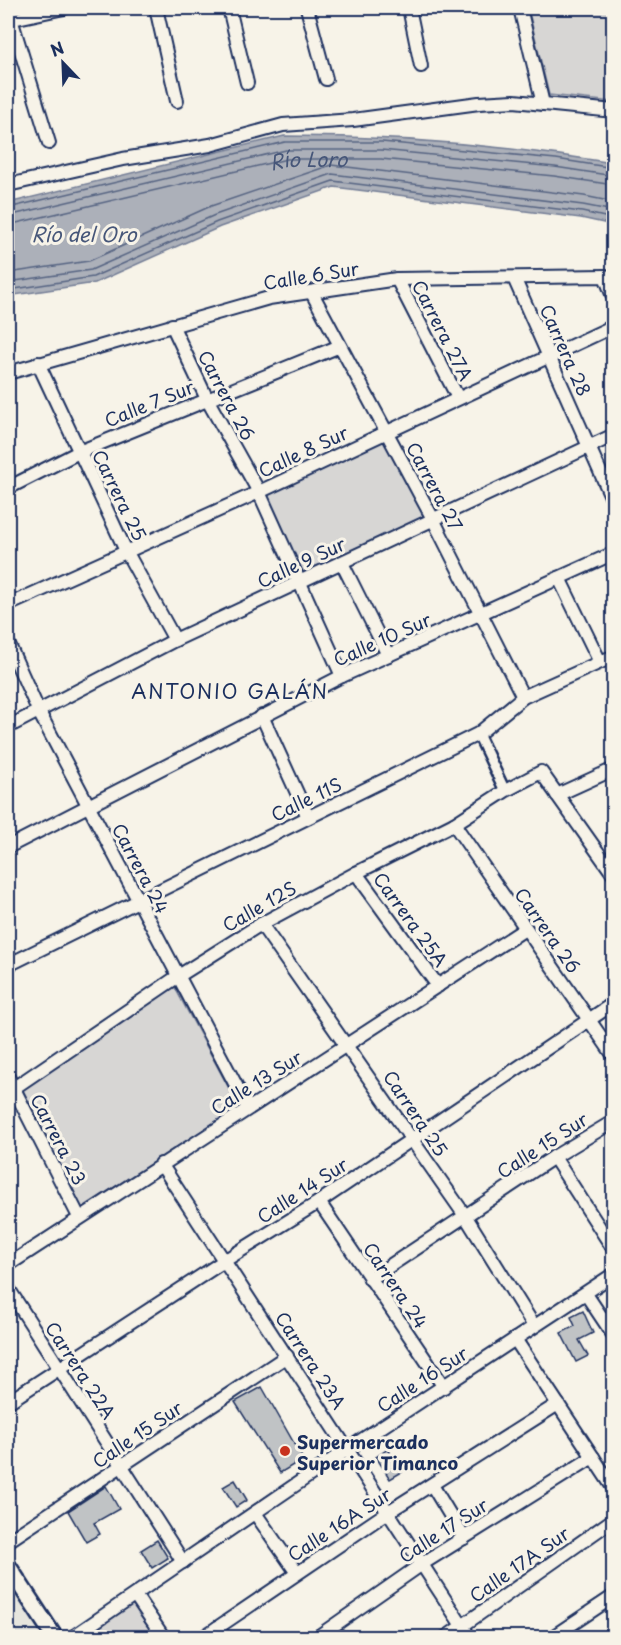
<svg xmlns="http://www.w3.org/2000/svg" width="621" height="1645" viewBox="0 0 621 1645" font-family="'Playpen Sans',sans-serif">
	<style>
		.built { fill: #e6e5de }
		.green { fill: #d7d6d4; stroke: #798299; stroke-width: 1.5 }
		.water { fill: #acb0b9; stroke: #727c95; stroke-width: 1.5 }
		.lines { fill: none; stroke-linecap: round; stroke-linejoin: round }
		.shore { stroke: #556382; stroke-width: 1.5 }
		.building { fill: #c0c3c5; stroke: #1b2f5e; stroke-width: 1.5 }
		.pedestrian-casing { stroke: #1b2f5e; stroke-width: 14 }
		.minor-casing { stroke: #1b2f5e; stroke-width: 16 }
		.tertiary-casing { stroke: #1b2f5e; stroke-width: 20 }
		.pedestrian { stroke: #f7f3e8; stroke-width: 9 }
		.minor { stroke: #f7f3e8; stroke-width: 12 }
		.tertiary { stroke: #f7f3e8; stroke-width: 15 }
		.poi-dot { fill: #c8321e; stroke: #f7f3e8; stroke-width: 2 }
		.labels { text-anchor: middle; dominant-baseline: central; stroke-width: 6; stroke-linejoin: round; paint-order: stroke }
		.street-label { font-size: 18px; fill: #1b2f5e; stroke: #f7f3e8 }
		.poi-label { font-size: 18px; font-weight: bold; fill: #1b2f5e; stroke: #f7f3e8; text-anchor: start }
		.water-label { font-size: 20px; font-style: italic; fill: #465679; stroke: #f7f3e8 }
		.neighbourhood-label { font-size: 20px; letter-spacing: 1.5px; fill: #1b2f5e; stroke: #f7f3e8 }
	</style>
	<rect width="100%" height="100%" fill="#f7f3e8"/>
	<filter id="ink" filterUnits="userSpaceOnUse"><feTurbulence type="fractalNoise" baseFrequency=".0167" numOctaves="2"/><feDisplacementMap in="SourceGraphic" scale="12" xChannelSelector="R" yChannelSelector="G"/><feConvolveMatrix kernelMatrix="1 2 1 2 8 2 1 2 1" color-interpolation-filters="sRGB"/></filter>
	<g filter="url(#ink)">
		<path class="built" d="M8,1577L46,1637H8Z"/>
		<g class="green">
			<path d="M528,8H613V102L549,95Z"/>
			<path d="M386,432L433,519L300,582L259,492Z"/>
			<path d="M174,986L239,1107L82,1208L22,1088Z"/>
			<path d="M136,1598L160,1638H77Z"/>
		</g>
		<path class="water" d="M284,136C395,136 504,145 613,163V225L581,218L334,187L220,227L95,283L8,296V203Z"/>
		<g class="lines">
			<g class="shore">
				<path d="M8,208L285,142H382L556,159L614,168"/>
				<path d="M8,216L286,150H381L555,167L614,176"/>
				<path id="s1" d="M8,225L287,159H381L554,176L614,185"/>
				<path d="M8,273L89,261L211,206L331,165L584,196L614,202"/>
				<path d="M8,282L91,270L215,215L332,174L583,205L614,211"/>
				<path d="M8,290L93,277L217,222L333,181L582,212L614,219"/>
			</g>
		</g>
		<g class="building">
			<path d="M583,1311L593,1333L579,1340L588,1356L576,1362L561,1333L575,1326L571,1317Z"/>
			<path d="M262,1387L303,1459L280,1473L235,1402Z"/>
			<path d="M388,1449L402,1472L390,1479L376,1457Z"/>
			<path d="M235,1480L247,1500L236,1507L223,1487Z"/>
			<path d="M106,1486L119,1509L94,1523L100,1534L86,1542L68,1511Z"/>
			<path d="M157,1540L168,1558L152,1568L141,1550Z"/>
		</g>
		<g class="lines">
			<g class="pedestrian-casing">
				<path id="pedestrian" d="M478,734L505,791"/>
			</g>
			<g class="minor-casing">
				<g id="minor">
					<path d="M156,8L177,101"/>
					<path d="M229,8L247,83"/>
					<path d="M307,8L326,79"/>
					<path d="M409,8L421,66"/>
					<path d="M520,8L543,104"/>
					<path d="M8,9L49,143"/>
					<path d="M8,20L64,8"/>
					<path d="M8,185L123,159L210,145L283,125L353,120L479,103L514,101L614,111"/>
					<path d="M514,278L614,503"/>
					<path d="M397,279L458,398"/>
					<path d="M312,293L433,519L523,697"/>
					<path d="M172,325L207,399L259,492L342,676"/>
					<path d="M38,363L126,551L175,640"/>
					<path d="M8,373L269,298L397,279L605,276L614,299"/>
					<path d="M8,488L79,452L340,346"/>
					<path d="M342,563L388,655"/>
					<path d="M559,578L600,662"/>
					<path d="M8,605L259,492L614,326"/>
					<path d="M8,643L39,712L248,1108"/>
					<path d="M262,716L308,817"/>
					<path d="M8,727L175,640L614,435"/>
					<path d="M557,795L614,769"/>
					<path d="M454,824L614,1056"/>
					<path d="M8,847L342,676L614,553"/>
					<path d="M356,873L438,986"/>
					<path d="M261,924L466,1217L534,1326"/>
					<path d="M8,965L478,734L523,697L614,656"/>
					<path d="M8,1077L79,1217"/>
					<path d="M8,1092L177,977L261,924L356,873L454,824L505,791L541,772L614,875"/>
					<path d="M554,1157L614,1250"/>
					<path d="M161,1164L470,1638"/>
					<path d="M319,1202L444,1387"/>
					<path d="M8,1265L525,929"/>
					<path d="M370,1279L554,1157L614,1121"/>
					<path d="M8,1288L183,1562"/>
					<path d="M586,1294L614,1336"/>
					<path d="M515,1339L614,1489"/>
					<path d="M8,1402L224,1261L319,1202L614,1003"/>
					<path d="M432,1485L464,1538"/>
					<path d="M255,1513L297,1573"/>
					<path d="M8,1541L287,1356"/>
					<path d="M135,1595L164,1638"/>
					<path d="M217,1628L225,1638"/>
					<path d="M71,1638L348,1449L614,1274"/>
					<path d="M202,1638L388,1512L558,1404"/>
					<path d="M316,1638L422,1564L593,1457"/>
					<path d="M445,1638L614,1519"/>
					<path d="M551,1638L614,1596"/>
				</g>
			</g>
			<g class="tertiary-casing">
				<path id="tertiary" d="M8,1566L55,1638"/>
			</g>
			<use href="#pedestrian" class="pedestrian"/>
			<use href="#minor" class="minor"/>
			<use href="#tertiary" class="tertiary"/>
		</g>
	</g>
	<circle class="poi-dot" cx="285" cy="1451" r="6"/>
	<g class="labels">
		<g class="street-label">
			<text transform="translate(311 275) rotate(-9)">Calle 6 Sur</text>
			<text transform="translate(443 330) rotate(63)">Carrera 27A</text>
			<text transform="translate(566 350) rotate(66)">Carrera 28</text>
			<text transform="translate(227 395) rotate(62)">Carrera 26</text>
			<text transform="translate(149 403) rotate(-22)">Calle 7 Sur</text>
			<text transform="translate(303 451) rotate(-25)">Calle 8 Sur</text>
			<text transform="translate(435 486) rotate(62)">Carrera 27</text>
			<text transform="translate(120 495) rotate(64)">Carrera 25</text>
			<text transform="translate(301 562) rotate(-25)">Calle 9 Sur</text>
			<text transform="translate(382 639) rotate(-24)">Calle 10 Sur</text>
			<text transform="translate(306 799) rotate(-26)">Calle 11S</text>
			<text transform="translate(141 868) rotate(62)">Carrera 24</text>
			<text transform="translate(259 906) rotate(-30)">Calle 12S</text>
			<text transform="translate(411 919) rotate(54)">Carrera 25A</text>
			<text transform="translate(548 930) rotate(55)">Carrera 26</text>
			<text transform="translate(256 1082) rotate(-32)">Calle 13 Sur</text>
			<text transform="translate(416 1113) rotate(56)">Carrera 25</text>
			<text transform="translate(59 1139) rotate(63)">Carrera 23</text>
			<text transform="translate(542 1145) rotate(-33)">Calle 15 Sur</text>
			<text transform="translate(302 1190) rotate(-33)">Calle 14 Sur</text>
			<text transform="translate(396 1285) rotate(56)">Carrera 24</text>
			<text transform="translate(311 1360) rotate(57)">Carrera 23A</text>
			<text transform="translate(81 1370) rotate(57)">Carrera 22A</text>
			<text transform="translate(422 1379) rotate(-33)">Calle 16 Sur</text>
			<text transform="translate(137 1434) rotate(-34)">Calle 15 Sur</text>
			<text transform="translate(339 1524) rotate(-33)">Calle 16A Sur</text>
			<text transform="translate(443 1530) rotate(-33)">Calle 17 Sur</text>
			<text transform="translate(519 1564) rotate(-35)">Calle 17A Sur</text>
		</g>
		<g class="poi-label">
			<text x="297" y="1441">Supermercado<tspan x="297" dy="21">Superior Timanco</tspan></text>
		</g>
		<g class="water-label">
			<text stroke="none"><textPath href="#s1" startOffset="308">Río Loro</textPath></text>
			<text x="84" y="234">Río del Oro</text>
		</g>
		<g class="neighbourhood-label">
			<text x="230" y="691">ANTONIO GALÁN</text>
		</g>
	</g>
	<rect width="621" height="1645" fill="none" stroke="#f7f3e8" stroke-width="30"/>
	<rect x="15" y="15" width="591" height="1615" fill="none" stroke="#1b2f5e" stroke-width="2" filter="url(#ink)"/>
	<g transform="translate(63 63) rotate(337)" stroke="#f7f3e8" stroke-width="4.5" paint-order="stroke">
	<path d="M0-4.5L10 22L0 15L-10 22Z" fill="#1b2f5e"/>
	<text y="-9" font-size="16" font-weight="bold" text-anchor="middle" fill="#1b2f5e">N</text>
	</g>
</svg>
